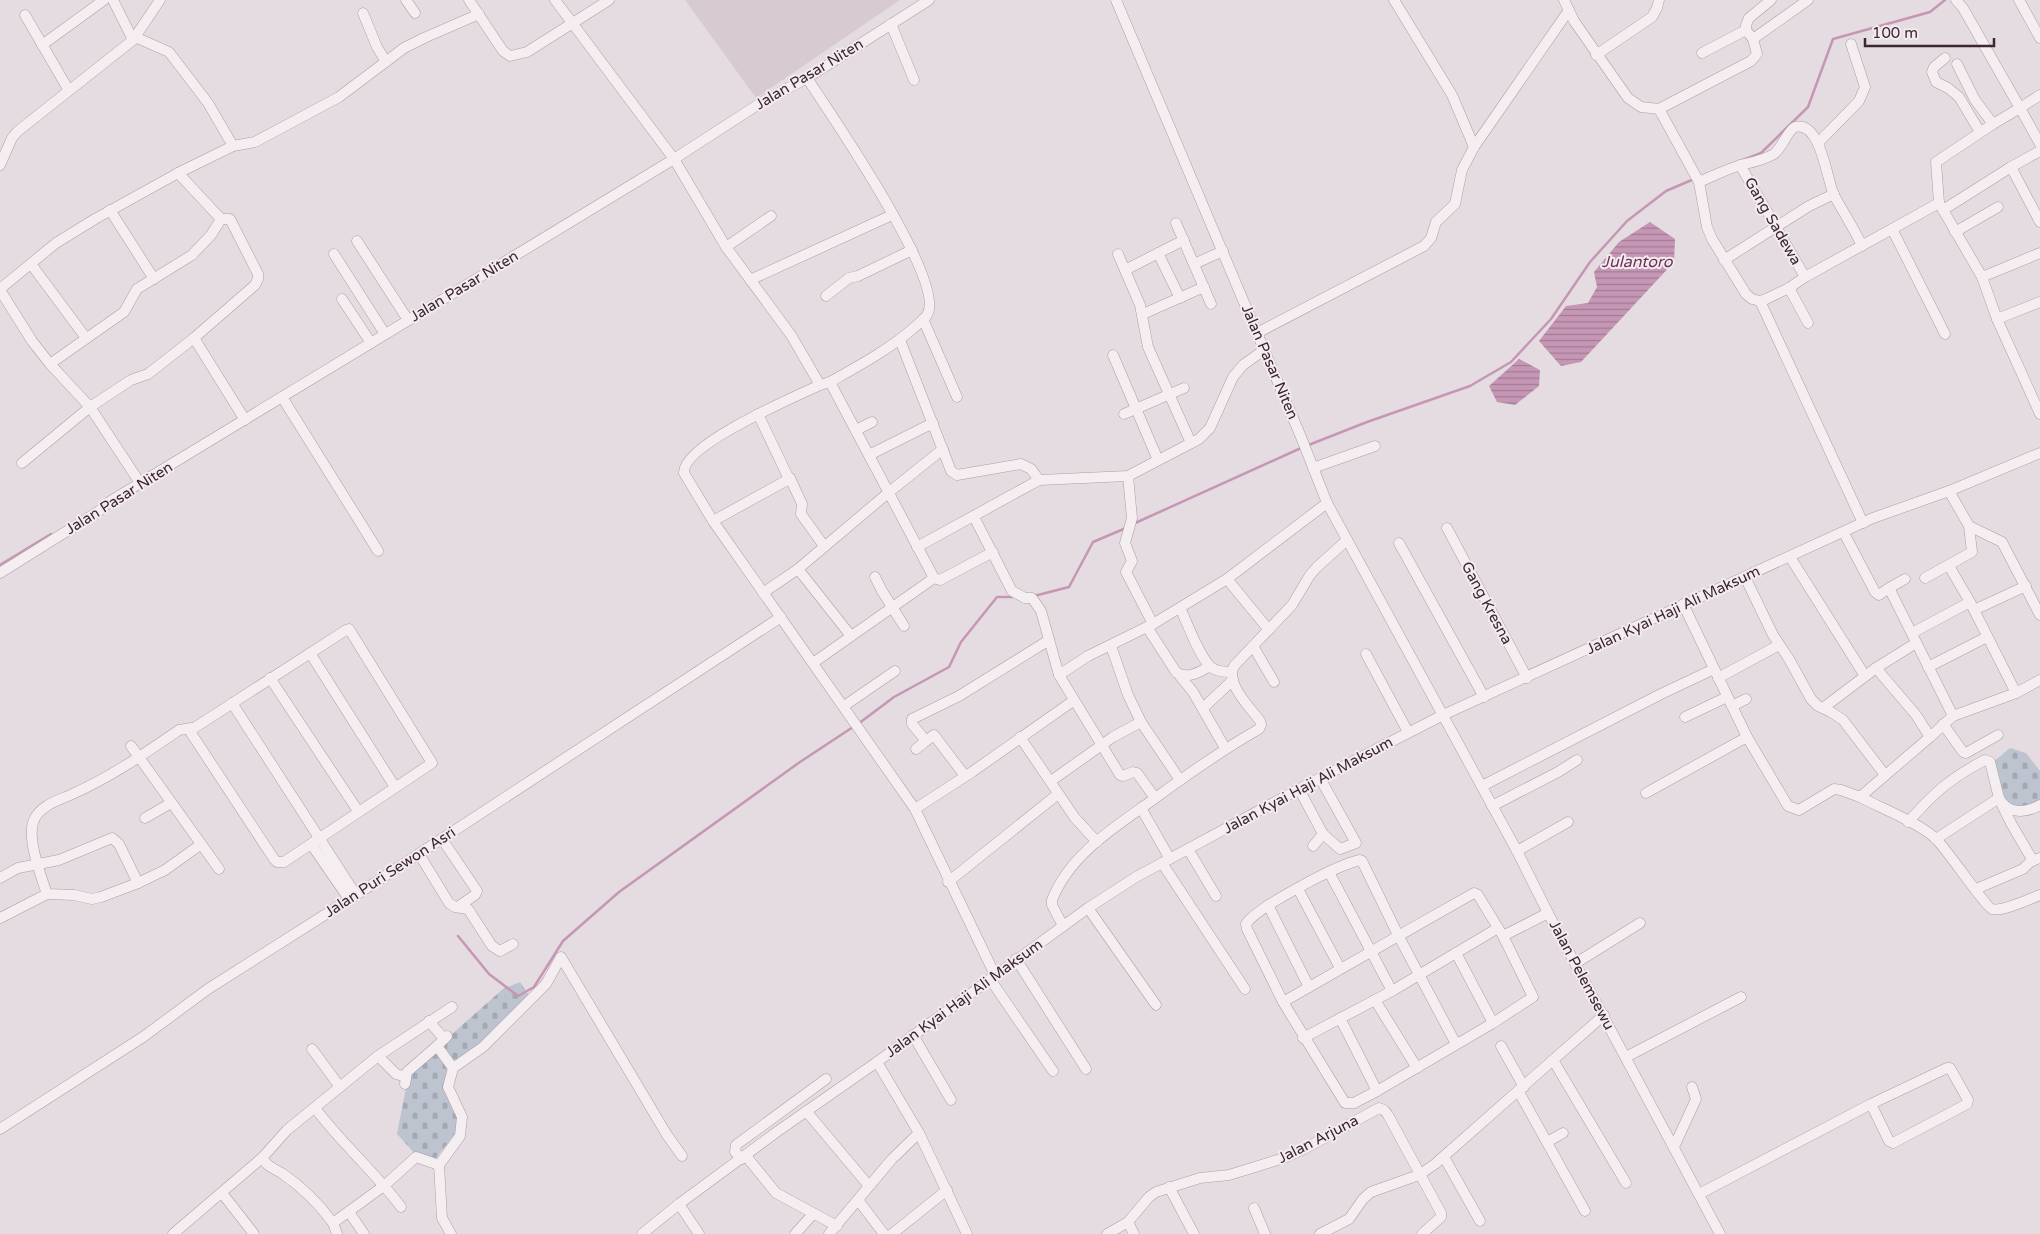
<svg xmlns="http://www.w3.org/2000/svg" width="2040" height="1234" viewBox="0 0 2040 1234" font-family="'Varela Round',sans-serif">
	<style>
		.built { fill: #d7cad1 }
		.cemetery { fill: url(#cemetery-stones) }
		.water { fill: url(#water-rules) }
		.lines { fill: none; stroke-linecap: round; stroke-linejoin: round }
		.stream { stroke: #c597b5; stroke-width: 2.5 }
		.minor-casing { stroke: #ab9ea5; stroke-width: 11 }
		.minor { stroke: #f4eef1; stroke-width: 10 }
		.labels { text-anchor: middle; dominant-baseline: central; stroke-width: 4; stroke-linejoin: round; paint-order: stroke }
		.street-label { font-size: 15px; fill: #3b2631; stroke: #f3ebf0 }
		.water-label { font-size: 16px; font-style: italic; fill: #6d3256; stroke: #f3ebf0 }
	</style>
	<defs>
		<pattern id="cemetery-stones" width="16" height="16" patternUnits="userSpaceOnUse" patternTransform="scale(1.25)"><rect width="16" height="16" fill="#bdc4cf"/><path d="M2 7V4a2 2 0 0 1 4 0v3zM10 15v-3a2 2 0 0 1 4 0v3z" fill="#a3a8b2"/></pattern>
		<pattern id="water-rules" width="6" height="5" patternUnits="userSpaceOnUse" patternTransform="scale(1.25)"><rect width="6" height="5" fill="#c597b5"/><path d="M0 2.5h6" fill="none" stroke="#a17b94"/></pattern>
	</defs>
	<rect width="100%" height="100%" fill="#e5dce1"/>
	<path class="built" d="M685,0H900L756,98Z"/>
	<g class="cemetery">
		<path d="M2010,748L2026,753L2040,771V810L2020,815L2004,801L1992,763Z"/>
		<path d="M520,982L530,997L481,1045L451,1065L445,1086C465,1129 462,1124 434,1161L415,1154L397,1134L409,1072L503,989Z"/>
	</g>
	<g class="water">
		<path d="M1650,222L1675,239L1674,262L1581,362L1561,366L1539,341L1566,306L1588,303L1597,287L1594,272L1619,242Z"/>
		<path d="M1519,359L1540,370L1539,386L1515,405L1497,402L1489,386Z"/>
	</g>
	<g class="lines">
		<g class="stream">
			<path d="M1743,160L1761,153L1808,107L1833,39L1930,12L1945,0"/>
			<path d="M1306,446L1367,422L1470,386L1511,362L1551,319L1590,262L1627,221L1666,191L1694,179"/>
			<path d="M1133,524L1301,448"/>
			<path d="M0,565L51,534"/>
			<path d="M1034,596L1069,587L1093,542L1126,528"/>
			<path d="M858,724L894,697L949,667L961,642L997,597H1014"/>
			<path d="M458,936L489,974L518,996L534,987L563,941L619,892L800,762L853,727"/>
		</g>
		<g class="minor-casing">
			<g id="minor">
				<path d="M113,0L133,40"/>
				<path d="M406,0L415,13"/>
				<path d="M469,0L503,51L510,56L527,52L609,0"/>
				<path d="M555,0L674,159L726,247L791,335L820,385"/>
				<path d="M1116,0L1301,437L1327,503L1517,851L1548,913L1720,1234"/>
				<path d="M1394,0L1452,95L1474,147"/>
				<path d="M1564,0L1574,21L1628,98L1641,107L1659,109L1699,182L1707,227L1712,239L1746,294L1752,299L1760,301L1766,299L1789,288L1805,277L1939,203"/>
				<path d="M1956,0L1963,8L2020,108L1993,124L1936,162L1939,203L1982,277L1997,319L2040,414"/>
				<path d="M2019,0L2040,38"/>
				<path d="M363,13L377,47L386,62"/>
				<path d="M25,15L68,89"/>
				<path d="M891,24L914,80"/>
				<path d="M135,37L169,52L208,103L233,146"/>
				<path d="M1753,39L1808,0"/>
				<path d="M42,45L104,0"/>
				<path d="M1702,53L1746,30"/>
				<path d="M1596,55L1652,17L1657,8L1659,0"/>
				<path d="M1945,58L1934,67L1932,72L1936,82L1948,88L1959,97L1980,132"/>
				<path d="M1957,64L1975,100L1993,124"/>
				<path d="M807,78C829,112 948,283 927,315C925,319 919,323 916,326C890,349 860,365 830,382L820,385C794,397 682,445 684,473L713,521L915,809L995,975"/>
				<path d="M2040,95L2020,108L2040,144"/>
				<path d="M1659,109L1751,61L1757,54L1753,39L1746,30V25L1749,18L1771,0"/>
				<path d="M1818,143L1859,101L1865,87L1851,44"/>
				<path d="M0,165L12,138L18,131L133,40L160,0"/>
				<path d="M1740,165L1805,277"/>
				<path d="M2011,167L2040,222"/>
				<path d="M1699,182C1713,176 1727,169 1741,165C1753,162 1764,160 1774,154C1782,148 1788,130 1795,127C1821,120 1827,181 1834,195C1843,212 1854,228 1862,246"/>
				<path d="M110,210L154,279"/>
				<path d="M1943,210L2011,167L2040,151"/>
				<path d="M1176,223L1211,304"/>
				<path d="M1892,229L1945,334"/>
				<path d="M1955,232L1998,207"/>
				<path d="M357,241L408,320"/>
				<path d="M726,247L771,216"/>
				<path d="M1158,253L1180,298"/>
				<path d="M334,254L385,334"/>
				<path d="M1118,254L1140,305L1148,347L1191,443"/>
				<path d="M1724,260L1809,206L1834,194"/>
				<path d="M31,264L86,338"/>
				<path d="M1194,264L1223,251"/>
				<path d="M1125,270L1184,240"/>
				<path d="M1982,277L2040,253"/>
				<path d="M750,280L892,215"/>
				<path d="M1789,288L1808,323"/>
				<path d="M0,289L56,243L95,219L178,173L233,146L255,142L339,97L404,48L424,38L479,14"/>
				<path d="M0,290L32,341L50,364L90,407L140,483"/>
				<path d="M826,296L849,278L858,276L912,250"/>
				<path d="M342,299L371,343"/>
				<path d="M1760,301L1863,523"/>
				<path d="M1143,314L1204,287"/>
				<path d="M923,319L957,397"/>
				<path d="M1997,319L2040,302"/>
				<path d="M1257,333L1424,246L1431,238L1436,222L1455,204L1462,170L1474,147L1569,10"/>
				<path d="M194,338L245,420"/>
				<path d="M900,340L951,471L957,475L1021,464L1031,469L1039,480L1128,476L1199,439L1210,428L1233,377L1243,365L1264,350"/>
				<path d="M1113,355L1158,460"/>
				<path d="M50,364L124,312L137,289L192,255L211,235L221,219"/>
				<path d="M282,397L378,551"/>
				<path d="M1124,414L1184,388"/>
				<path d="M856,430L872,422"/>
				<path d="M869,455L933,423"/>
				<path d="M22,463L90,407L131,380L148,374L194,338L255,285L258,279V274L230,219H221L178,173"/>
				<path d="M1313,468L1375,446"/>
				<path d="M1128,476L1132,518L1125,543L1132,561L1126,572L1153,624"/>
				<path d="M790,478L802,504L801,514L824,546"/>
				<path d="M1949,491L1969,526L2002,542L2040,615"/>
				<path d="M974,517L1012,591L1025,598H1032L1041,611L1059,675L1120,775L1123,776L1133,772L1137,773L1155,798"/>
				<path d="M713,521L789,479L758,414"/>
				<path d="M1447,528L1527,678"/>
				<path d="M1844,533L1875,592L1879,595L1889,588L1953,716"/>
				<path d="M1399,543L1484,697"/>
				<path d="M917,547L1039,480"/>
				<path d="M1790,557L1865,676"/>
				<path d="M1949,566L1970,602L2016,693"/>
				<path d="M798,569L888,493L943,449"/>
				<path d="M0,573L99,511L109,502L674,159L762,102L807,78L929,0"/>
				<path d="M875,577L882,591L904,626"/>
				<path d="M1745,577L1773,635L1789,659L1811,699L1818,706L1831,712L1843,720L1885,775"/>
				<path d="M934,578L940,580L993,552"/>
				<path d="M1925,578L1972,552L1969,526"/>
				<path d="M1227,579L1269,630"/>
				<path d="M1889,588L1905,579"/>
				<path d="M763,593L798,569L851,636"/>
				<path d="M1683,604L1747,737L1788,806L1799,810L1834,789L1841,790L1860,797L1930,737L1953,716L2016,693L2040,680"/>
				<path d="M1180,608C1187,622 1200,659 1212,668C1218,672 1225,672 1231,672"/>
				<path d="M1974,610L2026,586"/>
				<path d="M1147,627L1176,672C1186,680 1200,672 1210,666"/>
				<path d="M349,629L432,763L284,862H277L274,859L191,733V730L346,630Z"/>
				<path d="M1912,633L1970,602"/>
				<path d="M1111,646L1128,695L1141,722L1180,780"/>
				<path d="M1253,646L1274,682"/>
				<path d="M310,653L395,787"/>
				<path d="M1366,654L1408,732"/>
				<path d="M813,663L934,578L830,382"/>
				<path d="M1928,667L1987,637"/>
				<path d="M1876,668L1916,715L1930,737"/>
				<path d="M1059,675L1088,656L1153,624L1227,579L1327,503"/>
				<path d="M1180,676L1193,692L1225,748"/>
				<path d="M270,678L358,811"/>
				<path d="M1718,678L1779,645"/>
				<path d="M232,703L356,895"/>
				<path d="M844,706L895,671"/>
				<path d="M1732,706L1746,699"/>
				<path d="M1203,708L1233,680"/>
				<path d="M1823,708L1876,668L1916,643"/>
				<path d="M1685,717L1727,697"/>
				<path d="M1943,724L1963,752L1966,753L1998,735"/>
				<path d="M1020,737L1075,818L1097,842"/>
				<path d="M131,746L219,869"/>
				<path d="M916,749L926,741"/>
				<path d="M965,776L934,735L926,741L912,724V719L959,696L1049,640"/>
				<path d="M1320,778L1356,843L1340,849L1323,834"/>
				<path d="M1051,781L1113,737L1141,722"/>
				<path d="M1482,786L1661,694L1714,669"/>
				<path d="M1299,789L1323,834L1313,846"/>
				<path d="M1646,793L1747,737"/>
				<path d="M1860,797C1881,808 1922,824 1937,840C1947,850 1987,908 1992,909C2003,912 2029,899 2040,895"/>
				<path d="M2002,805L2012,825L2033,861"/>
				<path d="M1492,806L1558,772L1577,760"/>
				<path d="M1141,808L1170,859"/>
				<path d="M915,809L972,772L1073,701"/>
				<path d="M145,818L171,803"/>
				<path d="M1908,822C1935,792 1949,779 1985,760L1990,762L1999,798"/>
				<path d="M442,839L477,891L475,895L459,906"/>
				<path d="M1936,839L1999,798C2008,815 2026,813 2040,805"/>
				<path d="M311,844L349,899"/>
				<path d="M1188,849L1216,896"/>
				<path d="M1517,851L1568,822"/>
				<path d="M419,854L449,903L455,907L468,909L492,946L500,951L513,944"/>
				<path d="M1162,863L1245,989"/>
				<path d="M1329,872L1392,991"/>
				<path d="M0,878L18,868L59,860L112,838L119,844L138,883"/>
				<path d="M948,882L1058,794"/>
				<path d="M1298,889L1340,968"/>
				<path d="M1976,889L2023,869L2031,861L2040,858"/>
				<path d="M47,894C41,876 26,837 34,820C39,807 56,801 68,796C108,779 144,754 179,730L192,728"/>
				<path d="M1268,905L1309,987"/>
				<path d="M1088,908L1156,1005"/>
				<path d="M0,918L47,894L74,895L92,899L101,897L138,883L165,870L200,845"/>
				<path d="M1063,926L1052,905V900C1070,854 1115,827 1154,799C1188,774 1222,750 1259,729L1261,725L1260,721C1250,707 1225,684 1234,666L1292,605L1310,575L1317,567L1347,540"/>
				<path d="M1503,936L1548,913"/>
				<path d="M1456,953L1493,1023"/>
				<path d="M1016,959L1086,1069"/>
				<path d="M1576,963L1640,923"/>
				<path d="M990,979L1053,1071"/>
				<path d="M1375,1000L1417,1068"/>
				<path d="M1283,1002C1346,966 1410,929 1474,893L1478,895L1503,936L1533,997L1493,1023L1377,1091L1354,1103H1345L1283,1002L1247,929L1246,924C1257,907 1339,864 1360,860L1362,861L1398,935L1456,1044"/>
				<path d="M1340,1018L1377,1091"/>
				<path d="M429,1021L444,1039"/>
				<path d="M913,1035L951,1100"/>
				<path d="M447,1036L437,1046L453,1068"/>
				<path d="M1303,1038L1392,991L1498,928"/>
				<path d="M1501,1046L1524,1087"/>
				<path d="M312,1049L340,1087"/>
				<path d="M378,1056L396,1074L406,1077"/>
				<path d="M1626,1057L1741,997"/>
				<path d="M1553,1060L1626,1183"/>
				<path d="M877,1062L919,1133L967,1234"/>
				<path d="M405,1084L407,1072L437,1046"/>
				<path d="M1519,1092L1585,1211"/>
				<path d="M315,1108C341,1143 375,1172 401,1207"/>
				<path d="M806,1111L869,1186"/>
				<path d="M0,1129L143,1037L208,989L356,895L781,617"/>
				<path d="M1547,1142L1563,1133"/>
				<path d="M1674,1147L1696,1099L1692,1087"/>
				<path d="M746,1156L776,1193L837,1226"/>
				<path d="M1444,1157L1480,1221"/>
				<path d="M742,1159L735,1152L736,1145L826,1079"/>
				<path d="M1169,1187L1194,1234"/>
				<path d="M222,1193L254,1234"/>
				<path d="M1699,1194L1871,1104L1947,1068H1950L1968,1100L1967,1104L1893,1143L1889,1141L1871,1104"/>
				<path d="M858,1200L884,1234"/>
				<path d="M679,1204L699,1234"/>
				<path d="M1254,1208L1265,1234"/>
				<path d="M349,1212L364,1234"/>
				<path d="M1128,1222L1134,1234"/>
				<path d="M333,1223C319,1204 302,1187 283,1174C276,1169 264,1166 263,1157L287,1130L378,1056L452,1007"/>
				<path d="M173,1234L263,1157"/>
				<path d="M337,1234L333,1223L385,1185L416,1157L439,1165"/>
				<path d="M451,1234L442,1218L439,1165L460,1136L462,1117L448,1087L453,1068L483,1047L546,984L561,957L667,1135L682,1156"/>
				<path d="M642,1234L679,1204L778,1131L877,1062L1088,908L1136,877L1299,789L1443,715L1873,518L1949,491L2040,453"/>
				<path d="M795,1234L813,1214"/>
				<path d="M829,1234L892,1159L919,1133"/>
				<path d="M892,1234L947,1190"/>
				<path d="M1107,1234L1128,1222L1149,1197L1156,1192L1200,1178L1229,1175L1284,1158L1304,1149L1379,1108L1384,1110L1388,1115L1441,1213V1217L1422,1234"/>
				<path d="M1320,1234L1349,1219L1363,1199L1371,1192L1419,1175L1435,1164L1604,1015"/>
			</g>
		</g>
		<use href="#minor" class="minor"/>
	</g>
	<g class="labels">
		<g class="street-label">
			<text transform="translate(809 74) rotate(-31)">Jalan Pasar Niten</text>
			<text transform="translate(1773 221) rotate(60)">Gang Sadewa</text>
			<text transform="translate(464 286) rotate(-31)">Jalan Pasar Niten</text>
			<text transform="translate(1270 362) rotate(67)">Jalan Pasar Niten</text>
			<text transform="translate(119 498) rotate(-32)">Jalan Pasar Niten</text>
			<text transform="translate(1487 603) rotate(62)">Gang Kresna</text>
			<text transform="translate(1673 610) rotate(-25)">Jalan Kyai Haji Ali Maksum</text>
			<text transform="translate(1308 785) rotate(-28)">Jalan Kyai Haji Ali Maksum</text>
			<text transform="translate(390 872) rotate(-33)">Jalan Puri Sewon Asri</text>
			<text transform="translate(1582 975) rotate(62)">Jalan Pelemsewu</text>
			<text transform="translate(964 998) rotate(-36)">Jalan Kyai Haji Ali Maksum</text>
			<text transform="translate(1318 1139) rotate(-27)">Jalan Arjuna</text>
		</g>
		<g class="water-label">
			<text x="1637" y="262">Julantoro</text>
		</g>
	</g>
	<path d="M1865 38v8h129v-8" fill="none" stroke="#3b2631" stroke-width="2.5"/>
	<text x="1872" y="38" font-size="15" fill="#3b2631" stroke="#f3ebf0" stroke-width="4" paint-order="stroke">100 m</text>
</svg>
